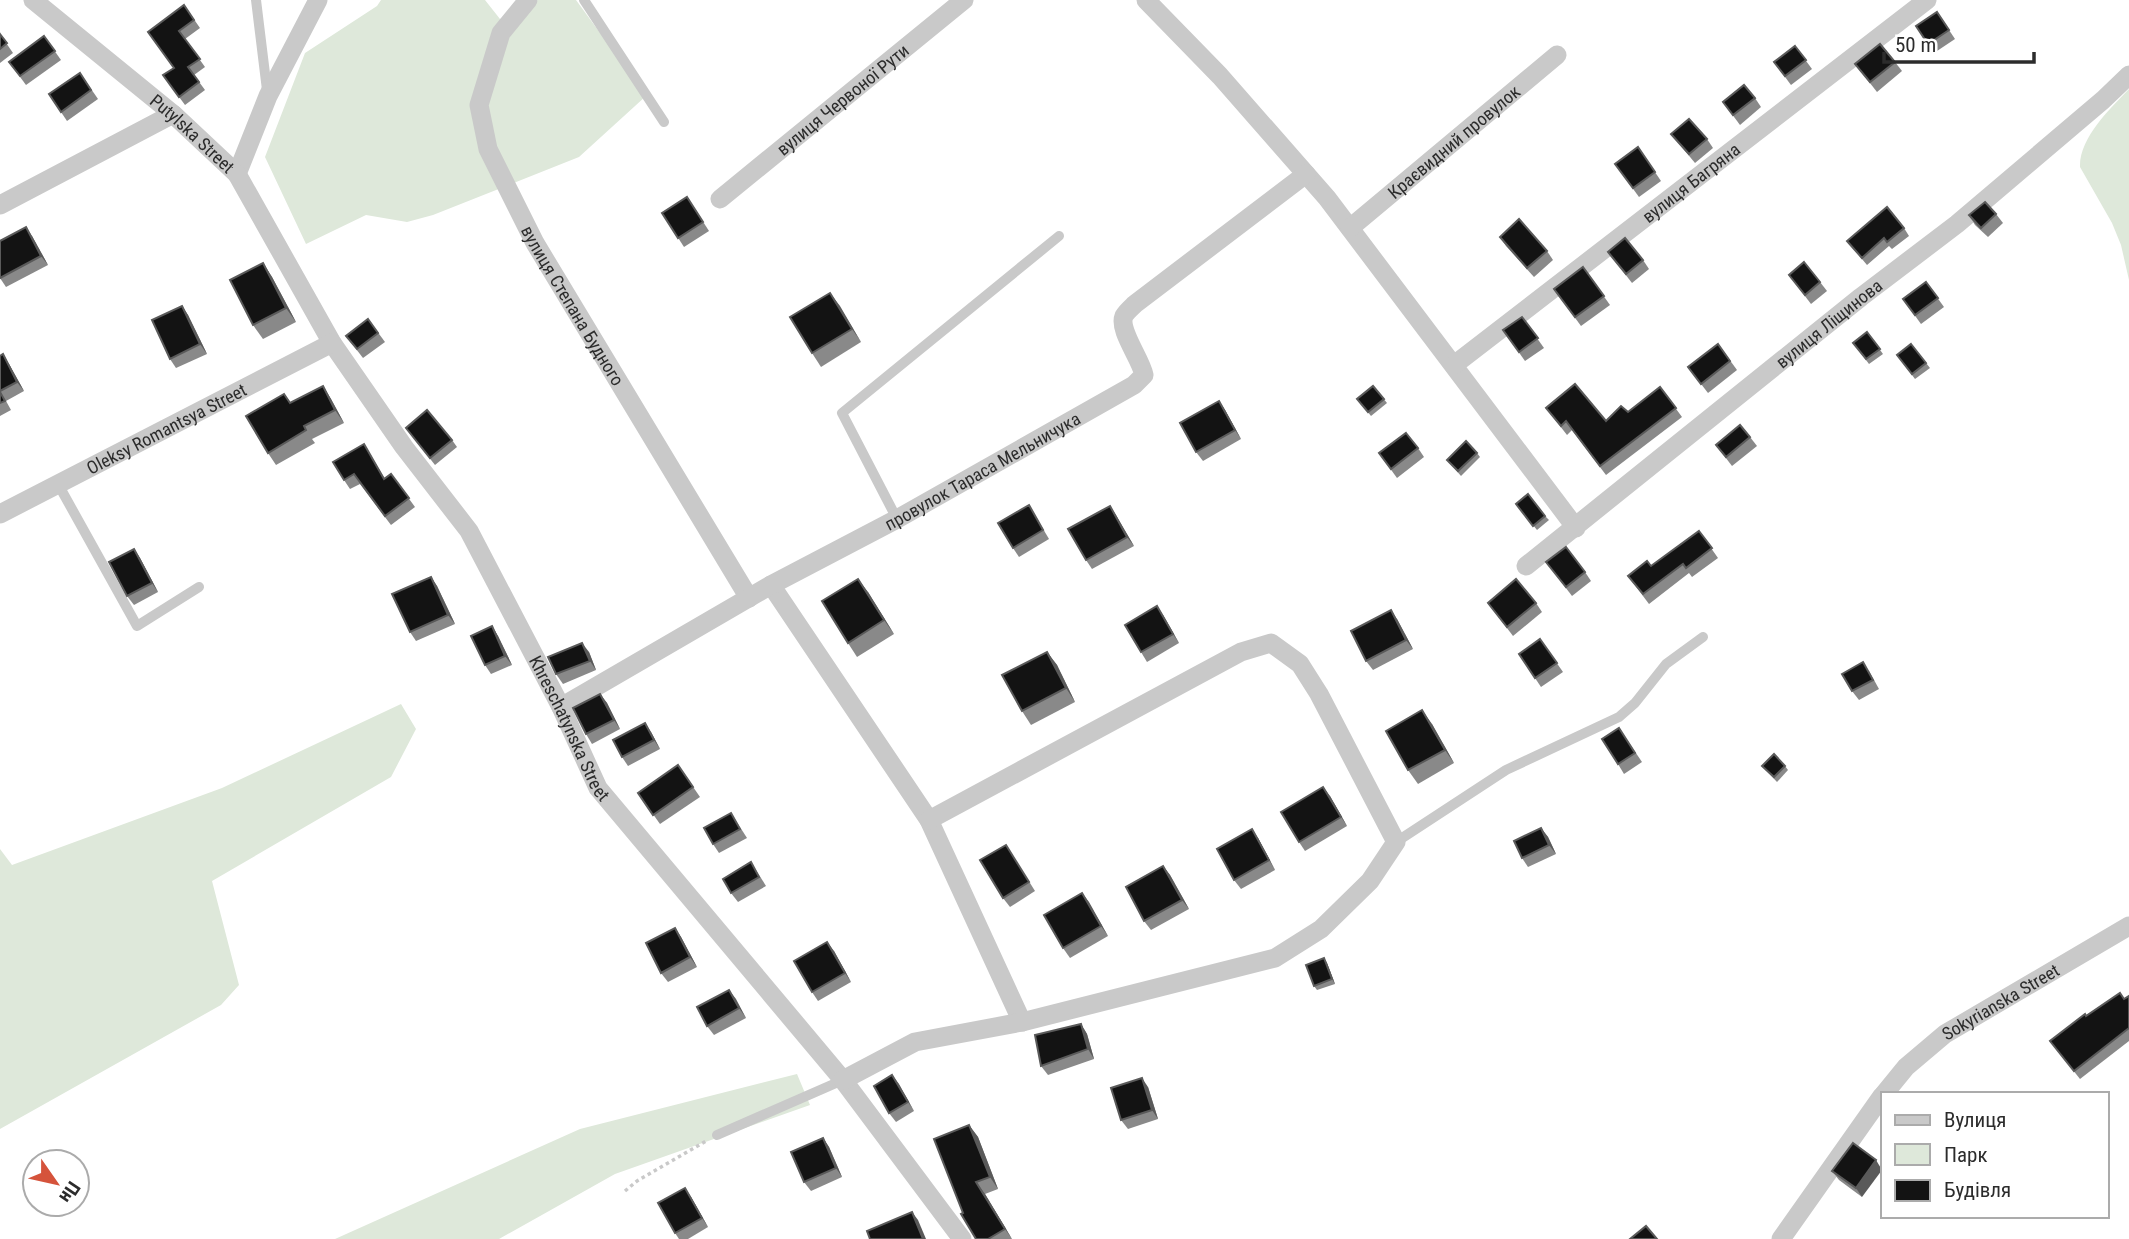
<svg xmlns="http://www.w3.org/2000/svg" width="2129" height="1239" viewBox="0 0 2129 1239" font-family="'Roboto Condensed',sans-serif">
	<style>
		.green { fill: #dee8da }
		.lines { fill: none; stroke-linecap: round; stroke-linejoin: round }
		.path { stroke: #c9c9c9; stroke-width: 3.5; stroke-dasharray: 3.5 3.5; stroke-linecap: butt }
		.lane { stroke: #c9c9c9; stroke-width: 10 }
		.street { stroke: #c9c9c9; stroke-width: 19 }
		.wall { fill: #898989 }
		.shaded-wall { fill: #5a5a5a }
		.building { fill: #131313; stroke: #5a5a5a; stroke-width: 2 }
		.labels { text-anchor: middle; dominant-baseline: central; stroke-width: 7; stroke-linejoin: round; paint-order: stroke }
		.street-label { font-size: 18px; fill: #2c2c2c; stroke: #fff }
	</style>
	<rect width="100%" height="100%" fill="#fff"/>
	<g class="green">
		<path d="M381,0H485L500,19L538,0H576L646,96L579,157L433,215L407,222L366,215L306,244L265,157L305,53L377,6Z"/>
		<path d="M2129,89V280L2121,245L2112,223L2080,167C2079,138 2110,109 2129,89Z"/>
		<path d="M401,704L416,729L391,777L212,881L239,985L221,1005L0,1129V849L12,865L222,788Z"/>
		<path d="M797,1074L810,1105L615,1174L499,1239H335L580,1129Z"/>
	</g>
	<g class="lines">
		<path class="path" d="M625,1191L637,1181L706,1141"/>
		<g class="lane">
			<path d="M256,0L267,90"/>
			<path d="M584,0L664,122"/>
			<path d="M58,484L137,626L199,587"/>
			<path d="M897,519L842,413L1059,236"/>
			<path d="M1396,842L1506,770L1619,717L1635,703L1666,664L1703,637"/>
			<path d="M717,1135L843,1080"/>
		</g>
		<g class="street">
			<path id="s1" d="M33,0L173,114L237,174L268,96L318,0"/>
			<path id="s2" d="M528,0L501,33L479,105L488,149L535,243L749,598"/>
			<path d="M1146,0L1220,76L1327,198L1576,528"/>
			<path id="s3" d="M237,174L332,343L404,447L469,531L561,707L598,788L843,1080L962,1239"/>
			<path id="s4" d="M720,199L964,0"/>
			<path d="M0,205L173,114"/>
			<path id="s5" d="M1350,228L1557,55"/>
			<path id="s6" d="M1454,365L1927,0"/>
			<path id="s7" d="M0,514L332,343"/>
			<path id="s8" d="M1526,566L1861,297L1957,224L2103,100L2129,75"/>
			<path d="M771,585L929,820L1022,1022"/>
			<path id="s9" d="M561,707L771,585L897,519L1134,385L1144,375C1141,359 1118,330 1124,316C1126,312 1132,307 1135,304L1306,174"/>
			<path d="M843,1080L915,1042L1022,1022L1275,958L1321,929L1370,881L1396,842L1319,694L1300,664L1271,643L1241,652L929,820"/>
			<path id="s10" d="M1884,1094L1906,1067L1945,1034L2129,926"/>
			<path d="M1781,1239L1882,1096"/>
		</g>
	</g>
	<g class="wall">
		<path d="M184,5L200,28L185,39L205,67L194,75L205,90L185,105L163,75L174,68Z"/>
		<path d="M1937,12L1955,39L1934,53L1916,26Z"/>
		<path d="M0,34L13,53L0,63Z"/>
		<path d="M44,36L61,60L26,85L9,62Z"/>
		<path d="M1795,46L1812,69L1791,85L1774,62Z"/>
		<path d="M1895,62L1902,71L1877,92L1855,64Z"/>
		<path d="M80,73L98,99L67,121L49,94Z"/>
		<path d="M1755,98L1761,107L1740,125L1723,102Z"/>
		<path d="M1671,134L1707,139L1713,148L1695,163Z"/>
		<path d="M1638,147L1661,181L1639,197L1615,164Z"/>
		<path d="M687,197L709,231L684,247L662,213Z"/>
		<path d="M1996,214L2003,223L1988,237L1975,225L1969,215Z"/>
		<path d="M1904,228L1909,236L1892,249L1889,246L1867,265L1847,241Z"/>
		<path d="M32,236L48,265L6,287L0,278V241Z"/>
		<path d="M1500,237L1547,251L1553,260L1534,277L1506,246Z"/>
		<path d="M1608,252L1643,260L1649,269L1632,283Z"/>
		<path d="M263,263L272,277L296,322L263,339L253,325Z"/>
		<path d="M1583,267L1610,305L1581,326L1554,289Z"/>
		<path d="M1789,275L1820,282L1827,291L1811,304Z"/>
		<path d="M1926,282L1944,307L1921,324L1903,299Z"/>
		<path d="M830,293L861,342L821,367L812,353Z"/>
		<path d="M182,306L188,315L207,354L176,368L170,359Z"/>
		<path d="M1522,317L1544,348L1525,361L1503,330Z"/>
		<path d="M368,319L385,342L363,358L346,336Z"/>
		<path d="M1867,332L1883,354L1869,364L1853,343Z"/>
		<path d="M1718,344L1737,370L1708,393L1688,367Z"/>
		<path d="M1911,344L1930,368L1915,379L1897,355Z"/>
		<path d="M0,356L9,364L24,391L6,401L11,410L0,416Z"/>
		<path d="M323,386L331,399L344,423L312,439L315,443L276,465L268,453L284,394L291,403Z"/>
		<path d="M1373,386L1387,403L1371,416L1357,399Z"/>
		<path d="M1660,387L1682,417L1606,475L1572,430L1567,435L1546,408L1606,421L1628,412Z"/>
		<path d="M1219,401L1225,410L1241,439L1203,461L1196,452Z"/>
		<path d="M406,428L452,440L457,447L435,465Z"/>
		<path d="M1750,437L1757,446L1732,466L1716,445Z"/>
		<path d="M1418,448L1424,457L1397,478L1379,453Z"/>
		<path d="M1477,453L1480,457L1461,476L1447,460Z"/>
		<path d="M370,454L385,479L391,474L415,507L391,525L360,484L350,489L344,480Z"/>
		<path d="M1516,504L1545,516L1549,520L1537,530Z"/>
		<path d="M1029,505L1049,539L1019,557L1013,548Z"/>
		<path d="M1110,506L1134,546L1092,569L1086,560Z"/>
		<path d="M1699,531L1718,558L1692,577L1689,573L1649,604L1628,576L1651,566Z"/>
		<path d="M134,549L140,558L158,592L134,605L127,596Z"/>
		<path d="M1553,571L1585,572L1591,581L1572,596Z"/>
		<path d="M431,577L437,586L455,624L416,641L410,632Z"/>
		<path d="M868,592L894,634L857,657L848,643Z"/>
		<path d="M1488,603H1536L1542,612L1513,636Z"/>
		<path d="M1163,615L1179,643L1147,662L1141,652Z"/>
		<path d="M1397,619L1413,649L1373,670L1366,661Z"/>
		<path d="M492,626L498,636L512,665L491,674L485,665Z"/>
		<path d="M1540,639L1563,672L1541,687L1519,654Z"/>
		<path d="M589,652L596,670L563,684L556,674Z"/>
		<path d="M1047,652L1057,665L1075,702L1031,725L1022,711Z"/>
		<path d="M1869,671L1879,689L1859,700L1852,691Z"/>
		<path d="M600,694L607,703L620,729L592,744L586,734Z"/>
		<path d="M1432,724L1454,763L1418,784L1408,770Z"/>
		<path d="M1619,728L1642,762L1624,774L1618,764Z"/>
		<path d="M651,732L660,749L628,766L622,757Z"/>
		<path d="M678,765L700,797L660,824L638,793Z"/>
		<path d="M1762,766H1785L1788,770L1777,782Z"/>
		<path d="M1330,796L1347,826L1305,851L1299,842Z"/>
		<path d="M731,813L747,838L719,853L713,844Z"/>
		<path d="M1541,828L1548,837L1556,854L1528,867L1522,858Z"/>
		<path d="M1258,838L1275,870L1241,889L1234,880Z"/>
		<path d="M1006,845L1035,891L1010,907L1003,898Z"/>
		<path d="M751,862L766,886L738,902L731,893Z"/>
		<path d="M1163,866L1170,875L1189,909L1151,930L1144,921Z"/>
		<path d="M1082,893L1108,936L1070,958L1063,948Z"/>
		<path d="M675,928L681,937L697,967L668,982L661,973Z"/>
		<path d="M834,951L851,982L818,1001L812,992Z"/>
		<path d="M1324,958L1327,963L1335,984L1317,990L1314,986Z"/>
		<path d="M729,990L746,1018L714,1035L707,1026Z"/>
		<path d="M2129,996V1041L2080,1079L2050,1041L2086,1016Z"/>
		<path d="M1081,1024L1087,1034L1094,1059L1048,1075L1041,1066Z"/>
		<path d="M892,1075L914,1111L896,1122L889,1113Z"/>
		<path d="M1148,1087L1158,1119L1128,1129L1121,1120Z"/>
		<path d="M969,1125L978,1137L998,1189L985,1194L1012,1239H976L963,1213Z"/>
		<path d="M823,1138L829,1147L842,1177L811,1191L804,1182Z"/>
		<path d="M1853,1143L1862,1197L1839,1180L1832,1171Z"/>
		<path d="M691,1197L708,1227L688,1239H679L675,1233Z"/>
	</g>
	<g class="shaded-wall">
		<path d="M26,227L32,236L48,265L41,256Z"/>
		<path d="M263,263L272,277L296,322L286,308Z"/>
		<path d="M830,293L840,306L861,342L852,329Z"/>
		<path d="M182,306L188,315L207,354L200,344Z"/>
		<path d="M3,354L9,364L24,391L17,382Z"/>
		<path d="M323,386L331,399L344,423L335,410Z"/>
		<path d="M1219,401L1225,410L1241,439L1235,430Z"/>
		<path d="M1110,506L1116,515L1134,546L1127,537Z"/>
		<path d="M134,549L140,558L158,592L152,583Z"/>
		<path d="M431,577L437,586L455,624L448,615Z"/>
		<path d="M858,579L868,592L894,634L884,620Z"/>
		<path d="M1157,606L1163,615L1179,643L1173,634Z"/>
		<path d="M1391,610L1397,619L1413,649L1406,640Z"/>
		<path d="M492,626L498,636L512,665L505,656Z"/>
		<path d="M582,643L589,652L596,670L590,661Z"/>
		<path d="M1047,652L1057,665L1075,702L1066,688Z"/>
		<path d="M600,694L607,703L620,729L614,720Z"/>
		<path d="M1422,710L1432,724L1454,763L1445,750Z"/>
		<path d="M645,723L651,732L660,749L654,740Z"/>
		<path d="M1323,787L1330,796L1347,826L1341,817Z"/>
		<path d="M1541,828L1548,837L1556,854L1549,845Z"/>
		<path d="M1252,829L1258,838L1275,870L1269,860Z"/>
		<path d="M1163,866L1170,875L1189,909L1182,900Z"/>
		<path d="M1082,893L1089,902L1108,936L1101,926Z"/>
		<path d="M675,928L681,937L697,967L690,957Z"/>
		<path d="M827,942L834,951L851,982L845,973Z"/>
		<path d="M1324,958L1327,963L1335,984L1332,979Z"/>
		<path d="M729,990L736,999L746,1018L739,1008Z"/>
		<path d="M1081,1024L1087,1034L1094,1059L1088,1049Z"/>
		<path d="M892,1075L899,1084L914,1111L908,1102Z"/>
		<path d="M1142,1078L1148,1087L1158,1119L1152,1110Z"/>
		<path d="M969,1125L978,1137L998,1189L990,1177Z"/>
		<path d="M823,1138L829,1147L842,1177L836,1168Z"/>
		<path d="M1876,1160L1882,1170L1862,1197L1856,1188Z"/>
		<path d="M976,1182L985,1194L1012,1239L1005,1229Z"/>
		<path d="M685,1188L691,1197L708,1227L702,1218Z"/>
		<path d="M912,1212L918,1220L926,1239H923Z"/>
	</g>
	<g class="building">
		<path d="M184,5L194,20L179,31L200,59L188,67L199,82L179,97L163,75L174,68L148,32Z"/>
		<path d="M1937,12L1949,30L1928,44L1916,26Z"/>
		<path d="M0,34L7,43L0,49Z"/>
		<path d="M44,36L55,51L20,76L9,62Z"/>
		<path d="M1880,44L1895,62L1870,82L1855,64Z"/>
		<path d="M1795,46L1806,60L1785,76L1774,62Z"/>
		<path d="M80,73L91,90L61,112L49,94Z"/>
		<path d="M1744,85L1755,98L1733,115L1723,102Z"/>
		<path d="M1689,119L1707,139L1689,154L1671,134Z"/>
		<path d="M1638,147L1655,172L1633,188L1615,164Z"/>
		<path d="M687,197L703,222L678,238L662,213Z"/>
		<path d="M1985,202L1996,214L1981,228L1969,215Z"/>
		<path d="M1887,207L1904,228L1887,242L1884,238L1862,258L1847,241Z"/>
		<path d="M1519,219L1547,251L1527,268L1500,237Z"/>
		<path d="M26,227L41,256L0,278V241Z"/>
		<path d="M1625,238L1643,260L1626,274L1608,252Z"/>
		<path d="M1804,262L1820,282L1805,295L1789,275Z"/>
		<path d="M263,263L286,308L253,325L230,280Z"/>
		<path d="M1583,267L1604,296L1575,317L1554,289Z"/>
		<path d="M1926,282L1938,298L1915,315L1903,299Z"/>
		<path d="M830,293L852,329L812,353L790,317Z"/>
		<path d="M182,306L200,344L170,359L152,320Z"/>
		<path d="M1522,317L1538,338L1519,352L1503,330Z"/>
		<path d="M368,319L378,333L357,349L346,336Z"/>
		<path d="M1867,332L1880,349L1866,359L1853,343Z"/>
		<path d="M1718,344L1730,361L1701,384L1688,367Z"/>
		<path d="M1911,344L1926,363L1912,374L1897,355Z"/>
		<path d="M3,354L17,382L0,391V356Z"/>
		<path d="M1575,384L1606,421L1621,406L1628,412L1660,387L1676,408L1600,466L1566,421L1561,426L1546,408Z"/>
		<path d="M323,386L335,410L304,426L306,430L268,453L246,416L284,394L290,403Z"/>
		<path d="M1373,386L1384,399L1368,412L1357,399Z"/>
		<path d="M0,392L5,401L0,403Z"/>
		<path d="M1219,401L1235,430L1196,452L1180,423Z"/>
		<path d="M427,410L452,440L430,458L406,428Z"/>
		<path d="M1740,425L1750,437L1726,457L1716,445Z"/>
		<path d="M1406,433L1418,448L1391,469L1379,453Z"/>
		<path d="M1466,441L1477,453L1458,471L1447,460Z"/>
		<path d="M364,444L384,479L391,474L409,498L385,516L354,474L344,480L333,462Z"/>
		<path d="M1528,494L1545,516L1533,526L1516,504Z"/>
		<path d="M1029,505L1043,530L1013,548L998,523Z"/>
		<path d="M1110,506L1127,537L1086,560L1068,529Z"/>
		<path d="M1699,531L1712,548L1686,568L1683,564L1643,594L1628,576L1647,561L1651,566Z"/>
		<path d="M1566,547L1585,572L1566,587L1546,562Z"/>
		<path d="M134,549L152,583L127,596L109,562Z"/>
		<path d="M431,577L448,615L410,632L392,594Z"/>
		<path d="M858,579L884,620L848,643L822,601Z"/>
		<path d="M1516,579L1536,603L1507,627L1488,603Z"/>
		<path d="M1157,606L1173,634L1141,652L1125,625Z"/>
		<path d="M1391,610L1406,640L1366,661L1351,631Z"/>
		<path d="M492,626L505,656L485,665L471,636Z"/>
		<path d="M1540,639L1557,663L1535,678L1519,654Z"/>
		<path d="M582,643L590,661L556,674L548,657Z"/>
		<path d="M1047,652L1066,688L1022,711L1002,675Z"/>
		<path d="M1863,662L1873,680L1852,691L1842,674Z"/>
		<path d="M600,694L614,720L586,734L573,708Z"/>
		<path d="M1422,710L1445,750L1408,770L1386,731Z"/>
		<path d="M645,723L654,740L622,757L613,740Z"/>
		<path d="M1619,728L1635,753L1618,764L1602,739Z"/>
		<path d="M1774,754L1785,766L1774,777L1762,766Z"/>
		<path d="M678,765L693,787L653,815L638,793Z"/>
		<path d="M1323,787L1341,817L1299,842L1281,812Z"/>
		<path d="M731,813L740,829L713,844L704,828Z"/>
		<path d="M1541,828L1549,845L1522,858L1514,841Z"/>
		<path d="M1252,829L1269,860L1234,880L1217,849Z"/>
		<path d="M1006,845L1029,882L1003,898L980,860Z"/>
		<path d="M751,862L759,877L731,893L723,879Z"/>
		<path d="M1163,866L1182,900L1144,921L1126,887Z"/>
		<path d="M1082,893L1101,926L1063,948L1044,915Z"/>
		<path d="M675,928L690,957L661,973L646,943Z"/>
		<path d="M827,942L845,973L812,992L794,961Z"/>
		<path d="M1324,958L1332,979L1314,986L1306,965Z"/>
		<path d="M729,990L739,1008L707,1026L697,1007Z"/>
		<path d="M2120,993L2124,999L2129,996V1028L2074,1071L2050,1041L2085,1014L2086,1016Z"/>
		<path d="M1081,1024L1088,1049L1041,1066L1035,1035Z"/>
		<path d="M892,1075L908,1102L889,1113L874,1086Z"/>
		<path d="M1142,1078L1152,1110L1121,1120L1111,1088Z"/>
		<path d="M969,1125L990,1177L976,1182L1005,1229L988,1239H976L961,1214L963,1213L934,1139Z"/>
		<path d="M823,1138L836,1168L804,1182L791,1152Z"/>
		<path d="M1853,1143L1876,1160L1856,1188L1832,1171Z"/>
		<path d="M685,1188L702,1218L675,1233L658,1203Z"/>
		<path d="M912,1212L923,1239H870L867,1231Z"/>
		<path d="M1646,1226L1657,1239H1630Z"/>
	</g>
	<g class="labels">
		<g class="street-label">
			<text stroke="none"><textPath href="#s4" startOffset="158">вулиця Червоної Рути</textPath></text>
			<text stroke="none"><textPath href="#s1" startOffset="208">Putylska Street</textPath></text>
			<text stroke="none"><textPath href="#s5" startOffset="135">Краєвидний провулок</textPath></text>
			<text stroke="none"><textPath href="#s6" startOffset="299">вулиця Багряна</textPath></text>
			<text stroke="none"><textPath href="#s2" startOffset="341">вулиця Степана Будного</textPath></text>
			<text stroke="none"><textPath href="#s8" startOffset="388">вулиця Ліщинова</textPath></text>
			<text stroke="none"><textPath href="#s7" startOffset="187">Oleksy Romantsya Street</textPath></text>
			<text stroke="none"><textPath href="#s9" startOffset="483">провулок Тараса Мельничука</textPath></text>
			<text stroke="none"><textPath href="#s3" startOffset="648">Khreschatynska Street</textPath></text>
			<text stroke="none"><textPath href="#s10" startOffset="150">Sokyrianska Street</textPath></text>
		</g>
	</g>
	<rect x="1881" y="1092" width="228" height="126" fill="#ffffff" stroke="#ababab" stroke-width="2"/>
	<rect x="1895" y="1115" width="35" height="10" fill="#c9c9c9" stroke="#ababab" stroke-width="2"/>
	<text x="1944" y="1127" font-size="21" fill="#2c2c2c">Вулиця</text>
	<rect x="1895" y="1144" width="35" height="21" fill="#dee8da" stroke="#ababab" stroke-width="2"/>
	<text x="1944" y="1162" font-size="21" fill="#2c2c2c">Парк</text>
	<rect x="1895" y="1180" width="35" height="21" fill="#131313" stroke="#ababab" stroke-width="2"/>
	<text x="1944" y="1197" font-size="21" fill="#2c2c2c">Будівля</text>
	<g transform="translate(56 1183) rotate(124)"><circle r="33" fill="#ffffff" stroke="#ababab" stroke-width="2"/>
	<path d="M0-5L12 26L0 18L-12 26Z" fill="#d5533b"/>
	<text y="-10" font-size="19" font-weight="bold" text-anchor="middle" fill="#2c2c2c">Пн</text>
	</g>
	<path d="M1884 52v10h150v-10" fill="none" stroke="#2c2c2c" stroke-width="3.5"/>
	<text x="1895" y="52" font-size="21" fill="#2c2c2c" stroke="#ffffff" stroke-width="5" paint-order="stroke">50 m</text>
</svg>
